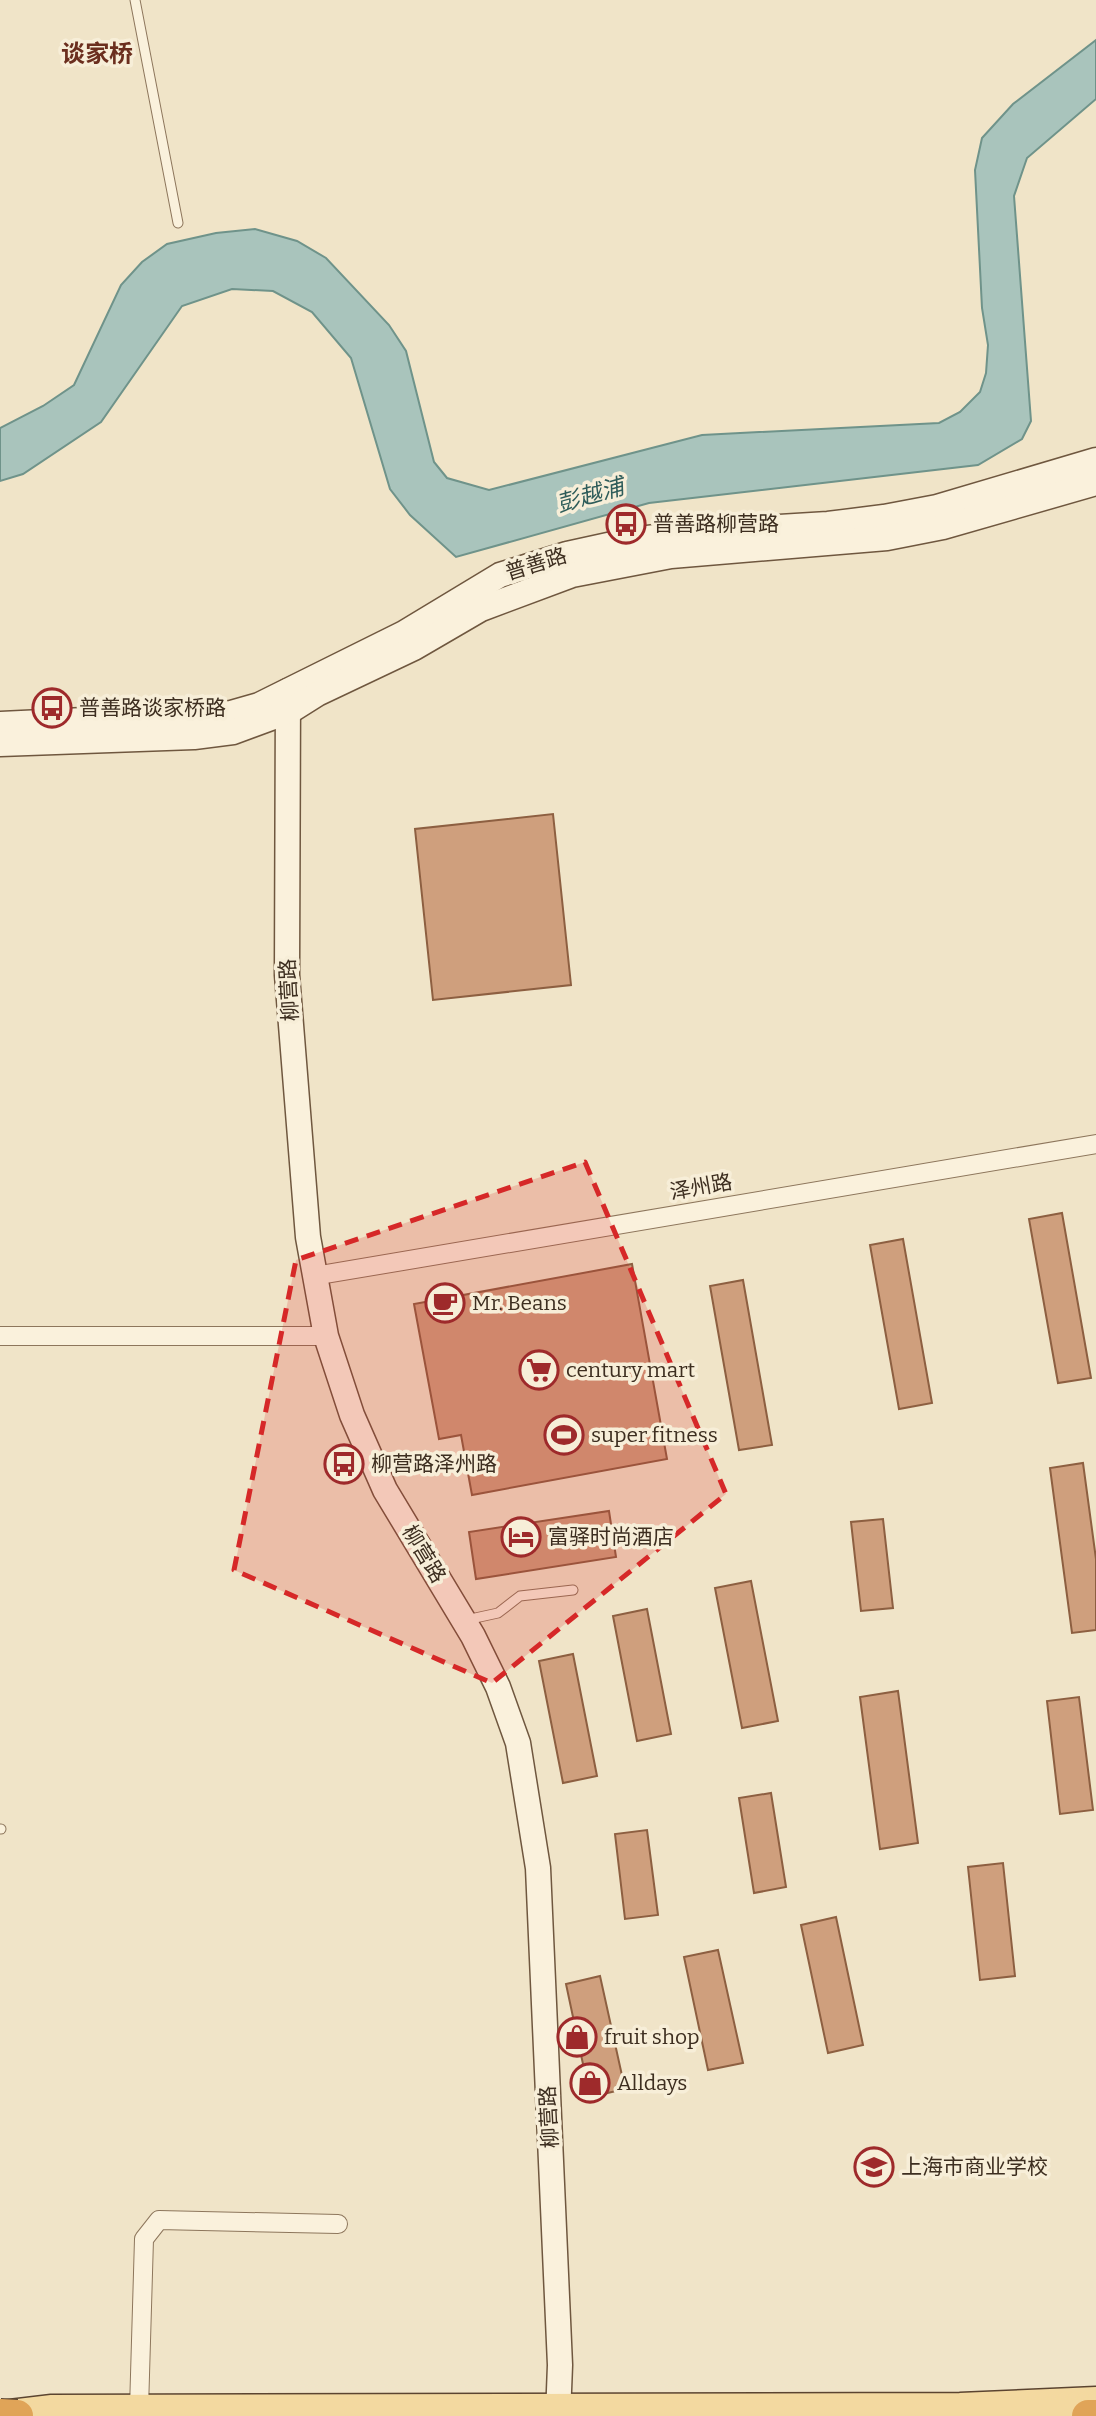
<svg xmlns="http://www.w3.org/2000/svg" width="1096" height="2416" viewBox="0 0 1096 2416" font-family="Bitter,'Noto Sans SC',serif">
	<style>
		.water { fill: #a9c4bc; stroke: #6f938a; stroke-width: 2 }
		.building { fill: #cf9f7d; stroke: #8d5f41; stroke-width: 2 }
		.lines { fill: none; stroke-linecap: round; stroke-linejoin: round }
		.lane-casing { stroke: #8d765c; stroke-width: 11 }
		.street-casing { stroke: #8d765c; stroke-width: 20 }
		.secondary-casing { stroke: #6f573f; stroke-width: 27 }
		.primary-casing { stroke: #5b4430; stroke-width: 31 }
		.highway-casing { stroke: #5b4430; stroke-width: 34 }
		.lane { stroke: #faf1dc; stroke-width: 9 }
		.street { stroke: #faf1dc; stroke-width: 18 }
		.secondary { stroke: #faf1dc; stroke-width: 24 }
		.primary { stroke: #f3d9a0; stroke-width: 28 }
		.highway { stroke: #e0a458; stroke-width: 32 }
		.highway-bridge-casing { stroke: #5b4430; stroke-width: 34; stroke-linecap: butt }
		.highway-bridge { stroke: #e0a458; stroke-width: 32 }
		.marked { fill: #d62828; fill-opacity: 0.2; stroke: #d62828; stroke-width: 5; stroke-dasharray: 14 9; stroke-linejoin: round }
		.labels { text-anchor: middle; dominant-baseline: central; stroke-width: 7; stroke-linejoin: round; paint-order: stroke }
		.poi-label { font-size: 21px; fill: #3d2e20; stroke: #f7eed8; text-anchor: start }
		.street-label { font-size: 21px; fill: #3d2e20; stroke: #f7eed8 }
		.water-label { font-size: 23px; font-style: italic; fill: #2f5d5a; stroke: #f7eed8 }
		.quarter-label { font-size: 24px; font-weight: bold; fill: #6b2e1e; stroke: #f7eed8 }
	</style>
	<rect width="100%" height="100%" fill="#f0e4c8"/>
	<path class="water" d="M1096,40V99L1027,158L1014,196L1031,421L1022,439L978,465L649,503L456,557L410,515L390,489L351,358L312,312L273,291L232,289L182,306L101,422L23,474L0,481V428L43,406L74,385L121,285L142,262L167,244L216,233L255,229L297,241L326,258L389,325L406,351L434,462L447,478L489,490L702,435L939,423L960,412L980,392L986,373L988,345L982,308L975,170L982,138L1013,104Z"/>
	<g class="building">
		<path d="M553,814L571,985L433,1000L415,829Z"/>
		<path d="M1062,1213L1091,1378L1058,1383L1029,1219Z"/>
		<path d="M903,1239L932,1403L899,1409L870,1245Z"/>
		<path d="M632,1264L667,1459L472,1495L461,1435L439,1439L414,1304Z"/>
		<path d="M743,1280L772,1445L739,1450L710,1286Z"/>
		<path d="M1083,1463L1096,1559V1630L1072,1633L1050,1468Z"/>
		<path d="M609,1511L616,1557L476,1579L469,1532Z"/>
		<path d="M883,1519L893,1608L861,1611L851,1522Z"/>
		<path d="M751,1581L778,1721L742,1728L715,1588Z"/>
		<path d="M647,1609L671,1734L637,1741L613,1616Z"/>
		<path d="M573,1654L597,1776L563,1783L539,1661Z"/>
		<path d="M898,1691L918,1843L880,1849L860,1697Z"/>
		<path d="M1079,1697L1093,1810L1060,1814L1047,1701Z"/>
		<path d="M771,1793L786,1887L754,1893L739,1798Z"/>
		<path d="M647,1830L658,1915L625,1919L615,1834Z"/>
		<path d="M1003,1863L1015,1976L980,1980L968,1867Z"/>
		<path d="M836,1917L863,2045L828,2053L801,1925Z"/>
		<path d="M718,1950L743,2063L708,2070L684,1957Z"/>
		<path d="M600,1976L625,2089L590,2097L566,1984Z"/>
	</g>
	<g class="lines">
		<g class="lane-casing">
			<g id="lane">
				<path d="M135,0L178,223"/>
				<path d="M466,1620L498,1613L520,1596L573,1590"/>
				<path d="M0,1829H1"/>
			</g>
		</g>
		<g class="street-casing">
			<g id="street">
				<path d="M314,1276L1096,1144"/>
				<path d="M0,1336H326"/>
				<path d="M139,2409L144,2239L159,2220L338,2224"/>
			</g>
		</g>
		<g class="secondary-casing">
			<g id="secondary">
				<path d="M288,691L287,975L308,1237L326,1336L352,1415L385,1490L473,1636L498,1687L518,1743L538,1868L560,2365L558,2416"/>
				<path d="M0,724L231,713L259,705L404,633L500,575L567,554L631,540L697,532L828,524L884,517L937,507L1096,460"/>
				<path d="M0,744L194,737L233,732L290,711L317,694L414,648L481,609L572,575L671,556L887,538L943,527L1096,483"/>
			</g>
		</g>
		<g class="primary-casing">
			<path id="primary" d="M0,2415L52,2409L960,2407L1096,2401"/>
		</g>
		<g class="highway-casing">
			<path id="highway" d="M1088,2416H1096"/>
		</g>
		<use href="#lane" class="lane"/>
		<use href="#street" class="street"/>
		<use href="#secondary" class="secondary"/>
		<use href="#primary" class="primary"/>
		<use href="#highway" class="highway"/>
		<g class="highway-bridge-casing">
			<path id="highway-bridge" d="M0,2415L17,2416"/>
		</g>
		<use href="#highway-bridge" class="highway-bridge"/>
	</g>
	<path class="marked" d="M585,1162L726,1494L492,1683L234,1570L296,1260Z"/>
	<defs>
		<g id="bus-ring" transform="scale(2.0125)"><circle r="9.5" fill="#f7eed8" stroke="#9e2a2b" stroke-width="1.5"/><path d="M-5-6H5V4H4V6H2V4H-2V6H-4V4H-5ZM-3.5-4V0h7V-4ZM-3.5 1.2v1.5H-2V1.2ZM2 1.2v1.5H3.5V1.2Z" fill="#9e2a2b"/></g>
		<g id="cafe-ring" transform="scale(2.0125)"><circle r="9.5" fill="#f7eed8" stroke="#9e2a2b" stroke-width="1.5"/><path d="M-5.5-4.5H6V0H3Q3 3.5 0 3.5H-2.5Q-5.5 3.5-5.5 0ZM3-3.2v2h1.7v-2ZM-6 4.5H4V6H-6Z" fill="#9e2a2b"/></g>
		<g id="supermarket-ring" transform="scale(2.0125)"><circle r="9.5" fill="#f7eed8" stroke="#9e2a2b" stroke-width="1.5"/><path d="M-6-5.5h2.5l.6 2H6L4.5 2H-2.5L-4.4-4H-6ZM-1.5 3.2a1.3 1.3 0 1 0 .1 0ZM3 3.2a1.3 1.3 0 1 0 .1 0Z" fill="#9e2a2b"/></g>
		<g id="stadium-ring" transform="scale(2.0125)"><circle r="9.5" fill="#f7eed8" stroke="#9e2a2b" stroke-width="1.5"/><path d="M0-5a6.5 5 0 1 0 0 10a6.5 5 0 1 0 0-10ZM-3.5-1.8h7v3.6h-7Z" fill="#9e2a2b"/></g>
		<g id="hotel-ring" transform="scale(2.0125)"><circle r="9.5" fill="#f7eed8" stroke="#9e2a2b" stroke-width="1.5"/><path d="M-6-4.5h1.5V1H6V5H4.5V3h-9V5H-6ZM-4 0a1.8 1.8 0 1 1 3.6 0ZM.5 0V-2.5h3Q6-2.5 6 0Z" fill="#9e2a2b"/></g>
		<g id="shop-ring" transform="scale(2.0125)"><circle r="9.5" fill="#f7eed8" stroke="#9e2a2b" stroke-width="1.5"/><path d="M-5-2.5h2.3a2.7 3.5 0 0 1 5.4 0H5L5.5 6h-11ZM-1.5-2.5h3a1.5 2.3 0 0 0-3 0Z" fill="#9e2a2b"/></g>
		<g id="school-ring" transform="scale(2.0125)"><circle r="9.5" fill="#f7eed8" stroke="#9e2a2b" stroke-width="1.5"/><path d="M0-5L7-2L0 1L-7-2ZM-4 1L0 2.5L4 1V4Q0 6-4 4Z" fill="#9e2a2b"/></g>
	</defs>
	<g fill-rule="evenodd">
		<use href="#bus-ring" x="626" y="524"/>
		<use href="#bus-ring" x="52" y="708"/>
		<use href="#cafe-ring" x="445" y="1303"/>
		<use href="#supermarket-ring" x="539" y="1370"/>
		<use href="#stadium-ring" x="564" y="1435"/>
		<use href="#bus-ring" x="344" y="1464"/>
		<use href="#hotel-ring" x="521" y="1537"/>
		<use href="#shop-ring" x="577" y="2037"/>
		<use href="#shop-ring" x="590" y="2083"/>
		<use href="#school-ring" x="874" y="2167"/>
	</g>
	<g class="labels">
		<g class="poi-label">
			<text x="653" y="524">普善路柳营路</text>
			<text x="79" y="708">普善路谈家桥路</text>
			<text x="472" y="1303">Mr. Beans</text>
			<text x="566" y="1370">century mart</text>
			<text x="591" y="1435">super fitness</text>
			<text x="371" y="1464">柳营路泽州路</text>
			<text x="548" y="1537">富驿时尚酒店</text>
			<text x="604" y="2037">fruit shop</text>
			<text x="617" y="2083">Alldays</text>
			<text x="901" y="2167">上海市商业学校</text>
		</g>
		<g class="street-label">
			<text transform="translate(536 564) rotate(-17)">普善路</text>
			<text transform="translate(289 990) rotate(-93)">柳营路</text>
			<text transform="translate(701 1187) rotate(-10)">泽州路</text>
			<text transform="translate(424 1554) rotate(59)">柳营路</text>
			<text transform="translate(549 2117) rotate(-93)">柳营路</text>
		</g>
		<g class="water-label">
			<text transform="translate(590 495) rotate(-16)">彭越浦</text>
		</g>
		<g class="quarter-label">
			<text x="97" y="54">谈家桥</text>
		</g>
	</g>
</svg>
